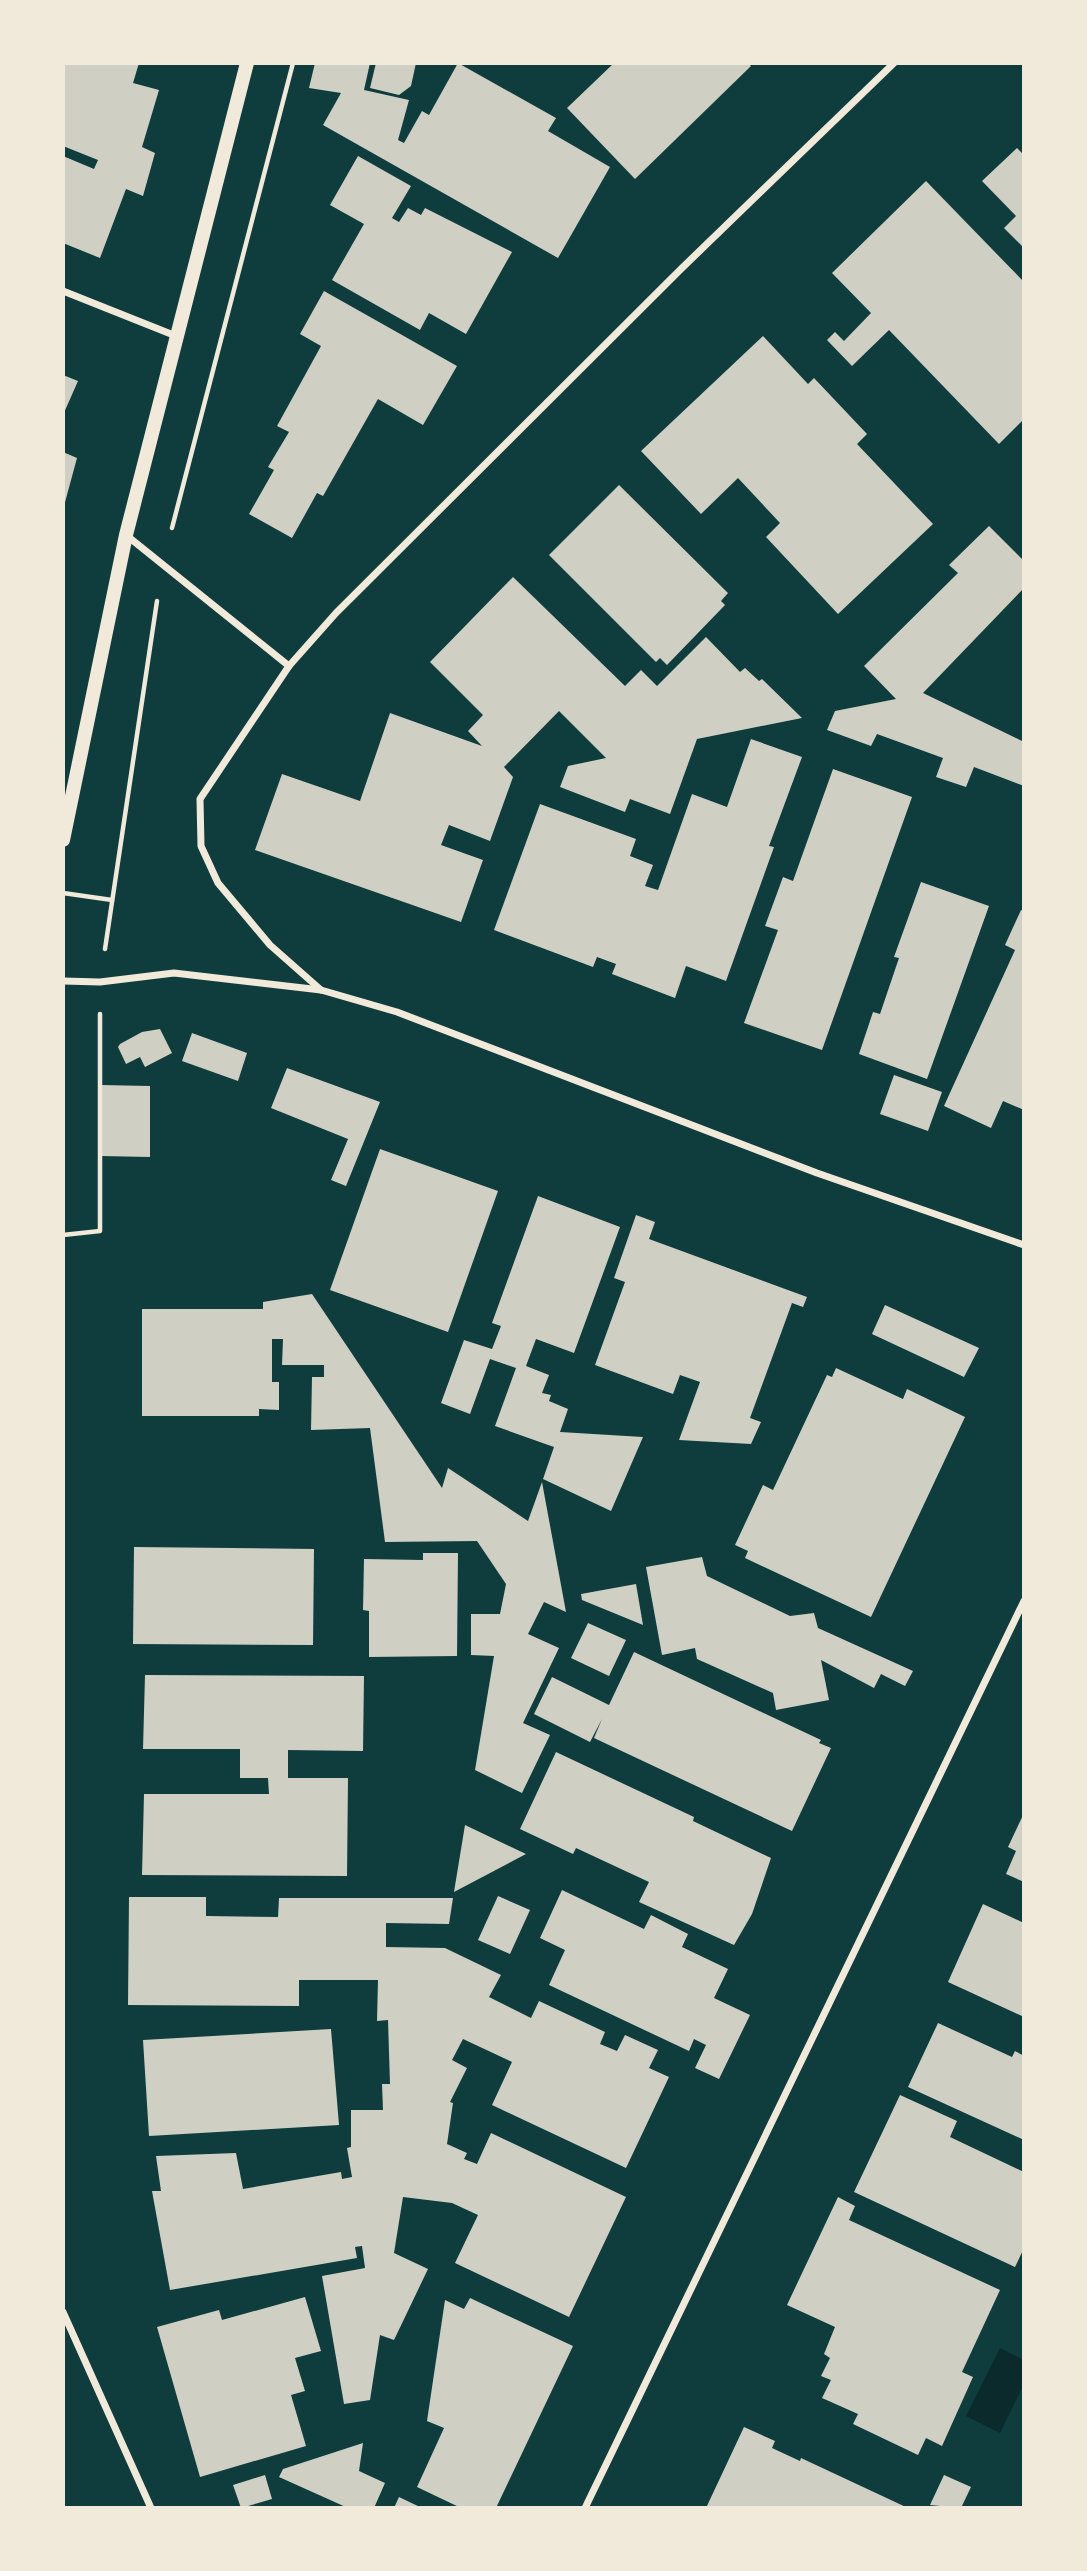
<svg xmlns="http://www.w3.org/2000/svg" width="1087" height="2571" viewBox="0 0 1087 2571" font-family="Helvetica,sans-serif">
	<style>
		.water { fill: #0a2a2b }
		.building { fill: #cfcfc3 }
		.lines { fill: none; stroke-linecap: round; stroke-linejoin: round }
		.path { stroke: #f1e9da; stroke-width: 4.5 }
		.minor { stroke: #f1e9da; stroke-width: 7 }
		.secondary { stroke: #f1e9da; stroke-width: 14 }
	</style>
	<rect width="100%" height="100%" fill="#0f3d3e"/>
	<path class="water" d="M1000,2348L1024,2360V2384L1000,2433L966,2416Z"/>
	<g class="building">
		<path d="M65,63H139L133,83L159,90L142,147L155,153L143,196L126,189L100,258L63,243V156L94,169L98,160L63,146Z"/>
		<path d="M315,63H370L364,90L409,100L398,140L404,143L422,111L429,115L458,63L556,118L548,131L610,167L558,258L323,125L341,93L309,88Z"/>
		<path d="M376,63H416L411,86L399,95L370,88Z"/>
		<path d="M614,63H748L751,66L635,179L567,108Z"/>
		<path d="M1017,148L1024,155V248L1004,228L1016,216L982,181Z"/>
		<path d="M358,156L411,186L392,218L399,222L408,208L421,215L425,208L512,252L466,334L429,313L420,330L332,280L364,224L330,205Z"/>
		<path d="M926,181L1024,282V419L999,444L889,330L852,366L827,340L835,332L844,341L871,313L832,273Z"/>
		<path d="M324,291L457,366L423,425L378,399L323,496L317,493L292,538L249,514L274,470L268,467L289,432L277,426L321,346L300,334Z"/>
		<path d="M763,336L808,384L814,378L867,434L857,444L933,524L838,614L766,537L780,523L738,478L701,514L641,451Z"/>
		<path d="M63,375L78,381L63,415Z"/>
		<path d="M63,452L77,458L64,506H63Z"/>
		<path d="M619,485L728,593L721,601L725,605L667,665L660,658L656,662L549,555Z"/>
		<path d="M989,526L1024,561V588L923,693L1024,742V786L974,767L966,787L936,777L943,758L877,734L871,746L827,730L835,711L896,699L864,666L958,573L949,565Z"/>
		<path d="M513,577L625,686L641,670L657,686L706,637L740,672L745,668L759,681L762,679L802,718L697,739L670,814L630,799L625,812L560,787L568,766L606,758L559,711L504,767L513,777L490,841L449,825L441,845L483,860L461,922L255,850L282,774L360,801L390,713L482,746L468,731L483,715L430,662Z"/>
		<path d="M751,739L802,757L769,846L774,847L726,981L686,966L675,998L612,974L616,964L597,957L593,967L494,930L540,804L636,839L630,856L653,865L645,886L658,890L692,794L727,807Z"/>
		<path d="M833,769L912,797L822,1050L744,1023L778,930L765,926L783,877L793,881Z"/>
		<path d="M921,882L989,906L927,1079L859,1054L873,1012L880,1014L899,958L894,957Z"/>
		<path d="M1021,910L1024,911V1110L1003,1101L991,1128L944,1106L1015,950L1005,945Z"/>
		<path d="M160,1029L172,1053L145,1067L140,1057L126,1064L118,1047L120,1044L142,1032Z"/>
		<path d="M192,1033L247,1053L238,1081L182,1061Z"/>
		<path d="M287,1068L380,1102L346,1186L331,1180L348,1139L271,1108Z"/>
		<path d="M894,1075L942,1092L928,1131L880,1114Z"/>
		<path d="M101,1085L150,1086V1157L101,1156Z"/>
		<path d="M380,1149L498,1191L448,1332L330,1290Z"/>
		<path d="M538,1196L620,1227L574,1353L536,1339L526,1366L549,1375L542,1393L551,1395L549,1401L568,1409L560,1432L643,1437L611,1511L543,1479L554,1447L495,1426L516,1368L490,1359L470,1414L441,1403L464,1340L492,1349L501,1326L492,1323Z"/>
		<path d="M636,1215L655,1222L649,1239L807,1297L803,1307L792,1303L750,1418L761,1422L751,1444L679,1440L700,1382L680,1375L673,1394L595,1365L625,1282L614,1278Z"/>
		<path d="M312,1294L442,1488L448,1468L528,1521L542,1482L566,1612L544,1602L528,1634L559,1648L523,1723L550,1735L522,1793L475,1770L494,1656L471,1655V1614H500L506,1584L477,1541L385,1542L370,1428L311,1430L312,1377H324V1365H282L283,1339H272V1382H279V1410L259,1409V1416H142V1309H263V1302Z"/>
		<path d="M885,1305L979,1348L964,1377L872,1334Z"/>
		<path d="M836,1368L903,1399L907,1389L965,1417L871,1617L745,1558L748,1551L735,1545L763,1485L773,1490L827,1375L832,1377Z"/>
		<path d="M134,1547L314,1549L313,1645L133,1644Z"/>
		<path d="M423,1553H458L457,1656L369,1657V1611L363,1610L364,1559L423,1560Z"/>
		<path d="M702,1557L707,1576L790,1616L814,1613L818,1628L913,1671L905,1686L881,1674L874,1688L821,1660L829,1700L776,1710L773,1693L697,1659L695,1648L662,1655L646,1567Z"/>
		<path d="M636,1584L643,1625L582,1600L581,1594Z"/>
		<path d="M588,1623L626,1640L609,1676L571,1658Z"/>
		<path d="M634,1652L821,1740L819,1743L831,1748L792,1831L594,1738L602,1719L590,1742L534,1714L552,1677L609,1705Z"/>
		<path d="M145,1675L364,1676L363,1751L288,1750V1778H348L347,1876L142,1875L144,1794H269L268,1778H240V1749H143Z"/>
		<path d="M556,1752L694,1817L693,1821L771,1858L752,1914L734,1945L639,1902L649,1882L576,1848L573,1854L520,1829Z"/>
		<path d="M1024,1813V1882L1006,1874L1016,1851L1008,1847Z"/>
		<path d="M465,1825L526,1854L454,1892Z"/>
		<path d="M562,1890L644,1929L651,1915L688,1934L682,1947L728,1969L714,1998L750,2015L719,2079L695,2068L706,2045L694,2039L689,2051L549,1985L565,1950L540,1938Z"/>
		<path d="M498,1896L530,1910L510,1954L478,1940Z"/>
		<path d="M129,1897H206V1916L278,1917L279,1898H453L449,1924L386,1923V1947L445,1948L501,1975L489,1997L531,2018L539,2001L605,2032L600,2044L617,2051L625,2035L658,2050L649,2068L669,2077L626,2168L492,2105L512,2062L463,2039L452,2060L467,2068L450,2102L453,2103L447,2144L467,2153L464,2159L477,2164L491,2133L626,2197L569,2317L455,2263L478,2215L452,2203L403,2197L394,2253L428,2269L394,2340L380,2335L370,2400L344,2404L322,2276L365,2268L362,2246L355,2247L357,2258L170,2290L152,2191H161L156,2156L236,2153L243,2189L341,2172L342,2179L352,2177L347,2148L351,2147V2110H383L382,2084H390L388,2020L377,2021L378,1980H299V2006L128,2005Z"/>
		<path d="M983,1904L1024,1923V2017L948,1982Z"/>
		<path d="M938,2023L1012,2057L1015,2051L1024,2056V2140L908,2087Z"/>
		<path d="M331,2029L339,2125L149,2136L143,2040Z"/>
		<path d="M900,2095L957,2121L950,2137L1024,2172V2248L1015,2267L854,2192Z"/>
		<path d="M838,2197L855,2206L849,2220L1000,2290L962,2372L973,2377L942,2446L926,2438L918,2455L853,2424L858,2414L822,2398L831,2380L821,2376L830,2358L824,2354L835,2327L787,2305Z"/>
		<path d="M305,2297L321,2351L295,2358L305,2391L291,2395L306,2446L200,2477L157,2327L219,2310L222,2320Z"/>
		<path d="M470,2298L573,2346L496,2508H461L417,2487L444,2428L427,2421L445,2300L464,2309Z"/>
		<path d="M744,2427L775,2441L772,2448L800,2461L801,2458L908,2508H706Z"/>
		<path d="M363,2443L359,2471L385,2483L374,2508H348L279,2477L283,2469Z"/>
		<path d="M265,2475L272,2499L241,2508L233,2485Z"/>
		<path d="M944,2475L971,2487L961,2508L930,2505Z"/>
		<path d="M399,2497L422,2508H394Z"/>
	</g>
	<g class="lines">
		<g class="path">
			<path d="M172,528L293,63"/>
			<path d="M63,893L112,900"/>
			<path d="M105,949L157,601"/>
			<path d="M63,1235L100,1231V1014"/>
		</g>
		<g class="minor">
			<path d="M63,291L176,336"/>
			<path d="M126,535L289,666"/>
			<path d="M63,981L100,982L174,973L321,990L397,1012L817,1173L1024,1245"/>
			<path d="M321,990L270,945L218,883L201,846L200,799L289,666L336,613L682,268L894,63"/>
			<path d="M63,2312L151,2508"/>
			<path d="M585,2508L1024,1601"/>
		</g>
		<path class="secondary" d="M63,840L126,535L247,63"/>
	</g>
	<rect width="1087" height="2571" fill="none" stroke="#f1e9da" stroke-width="130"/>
</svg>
